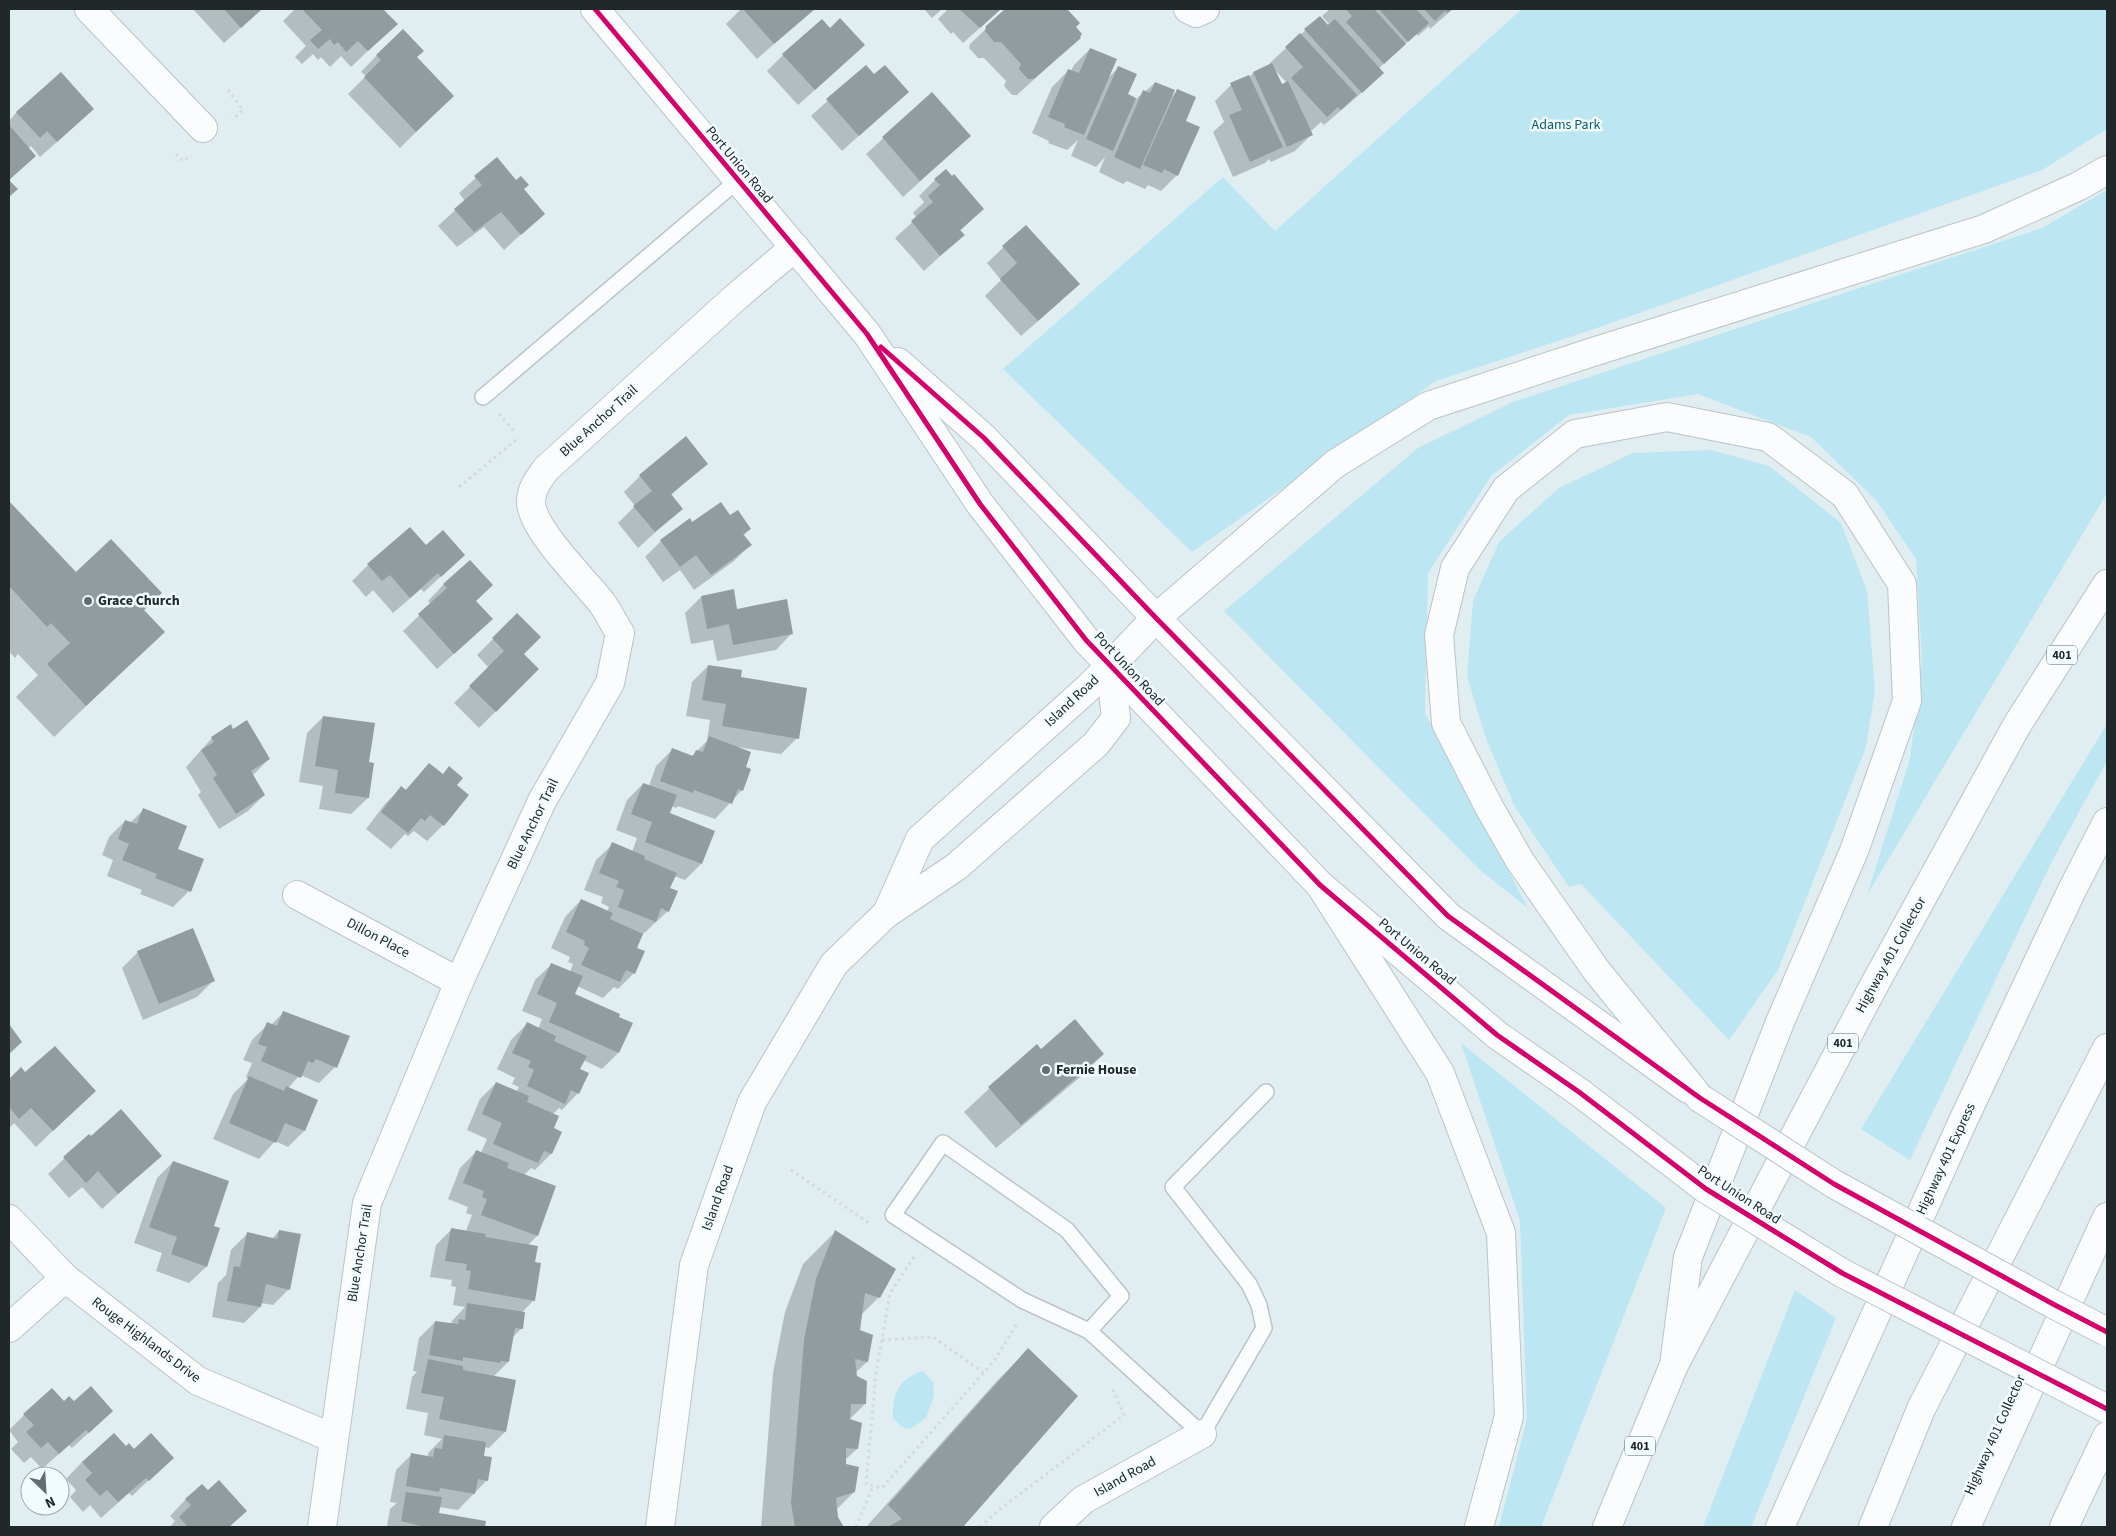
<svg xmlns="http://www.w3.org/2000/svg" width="2116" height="1536" viewBox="0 0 2116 1536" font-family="'Source Sans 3',sans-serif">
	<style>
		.green { fill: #bce6f1 }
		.shadow { fill: #0003; fill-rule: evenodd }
		.building { fill: #929c9e }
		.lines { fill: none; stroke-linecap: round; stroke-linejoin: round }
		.service-casing { stroke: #bbc4c7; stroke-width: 18 }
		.minor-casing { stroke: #bbc4c7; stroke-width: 30 }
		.tertiary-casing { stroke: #bbc4c7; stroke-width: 30 }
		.secondary-casing { stroke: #bbc4c7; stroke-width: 30 }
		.motorway-casing { stroke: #bbc4c7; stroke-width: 30 }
		.path { stroke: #d5d9d9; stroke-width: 3; stroke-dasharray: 2.5 4; stroke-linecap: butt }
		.service { stroke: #fafcfd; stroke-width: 15 }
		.minor { stroke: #fafcfd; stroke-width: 28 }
		.tertiary { stroke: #fafcfd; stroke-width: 28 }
		.secondary { stroke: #fafcfd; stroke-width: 28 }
		.motorway { stroke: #fafcfd; stroke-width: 28 }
		.secondary-bridge-casing { stroke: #bbc4c7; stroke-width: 30; stroke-linecap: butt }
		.secondary-bridge { stroke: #fafcfd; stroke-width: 28 }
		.cycleway-casing { stroke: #f2fcfe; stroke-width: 8 }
		.cycleway { stroke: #d6006c; stroke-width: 5 }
		.poi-dot { fill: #636d70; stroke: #f2fcfe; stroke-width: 2 }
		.labels { text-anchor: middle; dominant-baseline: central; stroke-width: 5; stroke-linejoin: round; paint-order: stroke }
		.shield { fill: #f2fcfe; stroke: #5f686a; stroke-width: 1 }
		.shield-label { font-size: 12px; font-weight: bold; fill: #20282a }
		.park-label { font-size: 14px; fill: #0c5d6c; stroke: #f2fcfe }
		.street-label { font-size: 14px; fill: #20282a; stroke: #f2fcfe }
		.poi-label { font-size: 14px; font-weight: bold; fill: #20282a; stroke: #f2fcfe; text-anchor: start }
	</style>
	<rect width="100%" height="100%" fill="#e0edf1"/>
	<g class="green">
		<path d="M1522,9H2107V129L2042,170L1594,329L1436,381L1192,552L1003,369L1223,177L1275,231Z"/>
		<path d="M2107,190V493L1867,895L1910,759L1922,662L1916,559L1876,500L1811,437L1698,394L1569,415L1491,476L1428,573L1425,713L1528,908L1480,870L1224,611L1418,448L1513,402L2042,228Z"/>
		<path d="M1711,450L1769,466L1841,523L1867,591L1875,690L1866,747L1778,970L1729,1040L1581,884L1569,887L1515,807L1486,739L1467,676L1473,601L1499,542L1559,488L1633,453Z"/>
		<path d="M2107,724V761L2051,863L1910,1160L1861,1129Z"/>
		<path d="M1461,1043L1666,1208L1541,1527H1499L1527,1419L1520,1221Z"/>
		<path d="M1795,1290L1836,1318L1751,1527H1703Z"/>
		<path d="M923,1371L933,1382L934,1396L926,1418L910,1429L902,1427L893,1418C892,1393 899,1379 923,1371Z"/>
	</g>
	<g class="shadow">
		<path d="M193,9H262L224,43Z"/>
		<path d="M295,9H382L396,24L351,67L341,56L330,67L321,57L318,60L313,54L302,64L295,57L306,46L283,21Z"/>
		<path d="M741,9H814L757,59L726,24Z"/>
		<path d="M924,9H942L932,18Z"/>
		<path d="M948,9H1001L963,43L953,32L951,34L938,19Z"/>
		<path d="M1007,9H1066L1078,23L1074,27L1079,38L1017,95H1012L1004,86L1006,81L984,58H978L969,48L970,44Z"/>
		<path d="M1330,9H1453L1430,29L1429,26L1418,36L1416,34L1378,69L1382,73L1366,89L1324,125L1321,122L1310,132L1311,135L1295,151L1271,162L1269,159L1265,163L1233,177L1213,132L1224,122L1215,101L1231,85L1249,78L1253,73L1271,66L1269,64L1286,48L1320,17L1327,25L1329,24L1322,16ZM1274,69L1287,83L1281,86Z"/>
		<path d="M1090,49L1107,79L1118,68L1126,95L1136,99L1155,83L1171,97L1178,90L1184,122L1177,175L1161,191L1148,185L1145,189L1127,181L1123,184L1099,172L1105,157L1096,167L1071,156L1078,140L1067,150L1048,143L1049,141L1032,133L1052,87L1069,70L1071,71L1074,65Z"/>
		<path d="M377,55L416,58L436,112L400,148L348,94L366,76L361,72Z"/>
		<path d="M783,55L847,61L798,105L767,71Z"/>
		<path d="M865,67L874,76L907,92L842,151L811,116Z"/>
		<path d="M932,94L970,136L903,197L866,154Z"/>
		<path d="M17,112L76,125L40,157L31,146L28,149L34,156L9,180V121Z"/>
		<path d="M497,159L543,214L504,250L484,227L457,247L438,226L465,201L459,193Z"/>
		<path d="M935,180L983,209L960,231L963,235L924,271L895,238L917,218L913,213L924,202L919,196Z"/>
		<path d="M1026,226L1062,300L1021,336L985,296L1001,280L987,263Z"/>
		<path d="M686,438L706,464L670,496L681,509L638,548L618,523L635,506L624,492L640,476Z"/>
		<path d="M9,502L76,573L163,632L54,737L16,697L38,675L18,654L15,658L9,651Z"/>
		<path d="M730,517L750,529L743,536L750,545L734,561L694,590L680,570L663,582L645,557L661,541Z"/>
		<path d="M426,547L464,555L424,592L421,589L393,613L373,590L366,597L352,581L368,565Z"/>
		<path d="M444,584L475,602V635L437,669L403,631L431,604L428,601Z"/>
		<path d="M701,597L736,610L792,633L776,650L717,661L713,640L691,644L685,613Z"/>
		<path d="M517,615L522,654L538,669L479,728L454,703L489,668L477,655Z"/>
		<path d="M708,666L740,678L797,738L781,754L738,747L744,768L742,790L715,819L678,806L676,808L671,806L668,814L701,864L685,880L674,876L669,889L668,911L641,936L635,949L634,973L618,989L614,987L603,998L577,986L573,995L618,1053L602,1069L583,1060L579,1070L578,1093L562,1110L559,1108L552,1115L551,1154L535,1170L531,1168L524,1175L537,1236L527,1246L534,1263V1300L521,1313V1329L512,1338L508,1362L493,1377L505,1432L489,1448L484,1447L482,1457L487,1480L458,1510L439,1507L438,1514L484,1522V1527H387L390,1509L397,1503L390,1502L396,1470L412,1454L428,1457V1453L442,1439L424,1435L428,1413L406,1409L412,1377L417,1372L413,1371L419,1338L435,1322L451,1325L452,1321L465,1307L453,1305L456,1287L451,1286L452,1280L430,1277L436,1245L452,1229L466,1231L472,1215L466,1213L468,1207L448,1199L460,1168L476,1152L481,1153L487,1139L467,1130L480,1099L496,1083L516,1092L519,1087L512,1084L515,1078L497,1069L511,1040L527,1024L538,1029L542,1019L522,1011L535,980L552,964L570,972L573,964L568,962L570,957L551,948L565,917L581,900L607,912L609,907L601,903L603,897L584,890L596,860L613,844L632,852L637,838L616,830L627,800L643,784L649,786L656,766L672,750L691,757L707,741L710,720L686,716L692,682Z"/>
		<path d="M323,717L368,763L373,764L368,798L351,814L319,809L323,786L299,782L307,733Z"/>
		<path d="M233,730L269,759L252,776L264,795L248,811L219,829L198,795L201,792L186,767L212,738Z"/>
		<path d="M429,764L455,785L443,825L427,841L414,831L408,836L405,834L391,849L366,829L385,804L401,788L405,791Z"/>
		<path d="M143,810L177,849L189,891L173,907L140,894L142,890L107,876L113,860L102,855L109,837L125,821L130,823Z"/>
		<path d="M138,952L213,981L197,997L143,1020L122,968Z"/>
		<path d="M284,1012L335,1067L319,1083L300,1075L288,1088L317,1101L304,1131L288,1147L275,1141L259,1159L213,1139L233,1094L248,1079L246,1077L252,1063L243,1060L252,1040L268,1024L271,1025Z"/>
		<path d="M1036,1045L1041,1051L1103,1054L1079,1078L996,1148L964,1112Z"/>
		<path d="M21,1069L25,1074L94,1091L36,1147L14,1123L9,1128V1080Z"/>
		<path d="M89,1135L160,1156L102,1209L82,1187L69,1198L48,1174Z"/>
		<path d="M173,1162L212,1227L219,1229L206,1267L189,1283L156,1271L162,1253L134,1243L157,1178Z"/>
		<path d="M279,1231L289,1289L273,1305L261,1303L260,1307L244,1323L212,1317L218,1283L226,1275L231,1250L247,1234L272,1239Z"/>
		<path d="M835,1232L879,1297L860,1316L858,1331L867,1362L855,1373L865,1404L849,1420L857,1449L845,1460V1465L854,1492L836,1510L837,1517L843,1527H761L773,1373L785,1312L803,1264Z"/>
		<path d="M1028,1350L1076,1396L962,1527H866L996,1382Z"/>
		<path d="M64,1403L95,1427L72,1448L69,1445L42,1469L31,1457L24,1463L11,1449L18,1442L9,1430L24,1415Z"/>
		<path d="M126,1447L172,1458L132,1496L129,1493L101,1518L90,1505L83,1512L70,1497L76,1490L66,1479L82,1462Z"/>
		<path d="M208,1492L245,1511L229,1527H170L175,1521L170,1516L186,1499Z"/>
	</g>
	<g class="building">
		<path d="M224,9H262L241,28Z"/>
		<path d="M302,9H383L398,24L368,51L358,41L346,52L338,42L334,45L330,39L318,49L310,40L322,30Z"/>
		<path d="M743,9H815L774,44Z"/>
		<path d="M959,9H1001L980,28Z"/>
		<path d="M1005,9H1067L1080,23L1076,27L1082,34L1080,37L1081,38L1034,79H1028L1019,69L1021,64L1001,42H994L985,31L986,26Z"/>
		<path d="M1346,9H1374L1406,44L1384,64L1346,22L1352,16Z"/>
		<path d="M1379,9H1416L1429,23L1408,42Z"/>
		<path d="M1424,9H1453L1447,13L1445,11L1435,21Z"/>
		<path d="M1320,16L1328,25L1335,19L1384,73L1362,93L1304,29Z"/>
		<path d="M840,18L865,45L815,90L782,54L822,19L830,28Z"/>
		<path d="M403,29L424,51L417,57L454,96L416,132L364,77L381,60L376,55Z"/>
		<path d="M1300,33L1357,95L1341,110L1338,107L1327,117L1291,78L1303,67L1285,47Z"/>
		<path d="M1090,48L1117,59L1084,135L1064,127L1065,124L1048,117L1068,69L1079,73Z"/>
		<path d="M1272,63L1282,84L1288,81L1313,135L1287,147L1253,72Z"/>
		<path d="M866,65L874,74L885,65L909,92L859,136L826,99Z"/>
		<path d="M1118,66L1137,74L1128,94L1136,98L1113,151L1086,139Z"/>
		<path d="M61,72L94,109L57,142L47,131L40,138L16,112Z"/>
		<path d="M1249,75L1283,147L1250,162L1229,115L1242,110L1230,83Z"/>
		<path d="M1155,82L1175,90L1140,169L1114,157L1143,90L1150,93Z"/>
		<path d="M1177,89L1196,97L1186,121L1200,127L1178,176L1164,169L1162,173L1143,165Z"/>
		<path d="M932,92L971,136L920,181L882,137Z"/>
		<path d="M9,125L36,156L9,180L18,189L9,197Z"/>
		<path d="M497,157L516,180L521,176L529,185L524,189L545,214L521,235L501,212L474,232L454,209L482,185L474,176Z"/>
		<path d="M946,169L952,176L954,174L984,209L960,230L965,235L940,256L911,221L933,202L928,196L940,185L934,179Z"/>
		<path d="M1026,225L1080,284L1038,321L1000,279L1017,263L1002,246Z"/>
		<path d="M686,436L708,464L671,494L683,509L655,532L633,506L652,491L639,475Z"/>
		<path d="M9,501L76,572L111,539L162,593L144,610L165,632L86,706L47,664L70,643L51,623L47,627L9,586Z"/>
		<path d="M721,502L730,515L738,510L751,529L743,534L752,545L711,575L696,555L680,567L660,540L690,518L692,522Z"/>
		<path d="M410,527L426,545L443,530L465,555L441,577L438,573L410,598L390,575L382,581L367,564Z"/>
		<path d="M470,560L493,585L476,601L493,619L454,654L418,614L447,588L443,584Z"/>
		<path d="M734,589L737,609L787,599L793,634L733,645L729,624L707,629L701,596Z"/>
		<path d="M517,613L541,637L524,654L539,669L496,712L469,686L504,651L492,638Z"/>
		<path d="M708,665L742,670L741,677L807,688L799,739L722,726L726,704L702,700Z"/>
		<path d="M323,716L375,723L369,762L374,763L369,798L335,793L338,770L315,766Z"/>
		<path d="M247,720L270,759L251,771L265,795L236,814L213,778L217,775L201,750L214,742L211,737L231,724L233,729Z"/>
		<path d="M709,736L751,752L746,767L751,769L743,791L738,789L732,804L694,790L693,793L660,781L672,748L693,756L696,750L703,752Z"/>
		<path d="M429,763L443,774L449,766L463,778L457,785L469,795L444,826L430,815L425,821L421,818L408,833L381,812L401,786L406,790Z"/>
		<path d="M643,783L677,795L670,813L715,831L702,864L645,842L652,822L631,814Z"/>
		<path d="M143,808L187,826L178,849L204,859L191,892L155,878L157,874L122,860L129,844L118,839L125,820L137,824Z"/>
		<path d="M612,842L645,856L644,859L677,873L670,888L678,891L669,912L661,908L656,922L618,907L624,890L616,887L619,881L599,873Z"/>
		<path d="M581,899L613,913L610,919L643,934L637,948L645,951L635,974L626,970L620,982L581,965L589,948L584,945L585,941L566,932Z"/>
		<path d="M193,928L215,981L159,1004L137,951Z"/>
		<path d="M551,963L583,976L575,994L620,1014L619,1017L633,1023L619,1053L549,1022L557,1003L537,994Z"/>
		<path d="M283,1011L350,1036L337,1068L316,1059L313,1063L308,1061L301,1078L261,1061L267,1047L258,1044L267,1022L277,1026Z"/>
		<path d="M1075,1019L1104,1054L1021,1125L988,1087L1037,1044L1041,1049Z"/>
		<path d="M527,1022L556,1036L554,1041L587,1056L580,1069L589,1073L579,1094L571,1090L565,1104L527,1086L534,1070L528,1067L531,1061L512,1053Z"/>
		<path d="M9,1024L22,1042L9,1054Z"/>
		<path d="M55,1046L96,1091L53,1131L31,1108L19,1119L9,1107V1079L21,1067L25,1072Z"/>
		<path d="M249,1076L284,1091L286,1086L318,1100L305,1131L285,1123L276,1143L229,1123Z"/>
		<path d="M496,1082L529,1096L527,1102L559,1116L554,1128L562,1132L552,1154L544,1151L538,1163L493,1144L502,1123L482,1114Z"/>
		<path d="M121,1109L162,1156L118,1194L98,1171L86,1183L63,1157L89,1134L91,1136Z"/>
		<path d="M476,1150L509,1163L507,1168L556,1186L538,1236L481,1215L487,1199L482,1197L484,1191L463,1183Z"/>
		<path d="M173,1161L229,1181L214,1226L220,1228L207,1267L171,1254L177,1237L149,1227Z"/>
		<path d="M451,1228L486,1234L485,1237L538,1246L535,1262L541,1263L535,1301L468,1289L471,1271L466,1270L467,1264L445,1261Z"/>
		<path d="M279,1230L301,1234L290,1290L266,1284L261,1307L227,1301L234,1266L240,1267L247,1232L277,1239Z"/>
		<path d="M835,1230L896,1269L880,1298L865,1293L860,1330L873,1335L868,1362L855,1359L857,1376L867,1381L866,1404H851L850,1419L862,1423L858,1449L846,1448V1464L859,1467L855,1492L836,1498L838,1517L844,1527H795L791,1503L804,1340L816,1279Z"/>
		<path d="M467,1303L525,1312L523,1329L515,1328L509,1362L500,1361V1363L463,1357V1361L429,1355L435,1321L458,1324L459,1319L465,1320Z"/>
		<path d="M1028,1348L1078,1396L963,1527H888L902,1519L888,1505Z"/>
		<path d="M428,1359L463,1366V1370L516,1380L506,1432L439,1419L444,1397L421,1393Z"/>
		<path d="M91,1386L113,1411L89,1433L86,1430L59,1454L48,1442L41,1448L26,1432L34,1425L23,1414L52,1388L64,1401L69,1396L74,1401Z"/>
		<path d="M114,1433L126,1446L129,1443L134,1449L151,1433L174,1458L149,1481L146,1478L118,1502L107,1490L100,1496L85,1480L92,1473L82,1462Z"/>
		<path d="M444,1435L486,1442L484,1456L492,1457L488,1481L478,1479L475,1494L440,1488L439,1492L406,1486L411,1453L433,1457L435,1448L442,1449Z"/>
		<path d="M219,1480L247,1511L229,1527H188L179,1517L191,1505L185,1499L202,1484L208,1490Z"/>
		<path d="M406,1492L442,1497L439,1513L486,1521L485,1527H425L401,1521Z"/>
	</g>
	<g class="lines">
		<g class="service-casing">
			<g id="service">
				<path d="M483,397L737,181"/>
				<path d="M1089,1331L1121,1296L1067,1230L943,1143L893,1215L1022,1300L1089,1331L1202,1434L1264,1328L1259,1305L1249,1284L1173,1187L1266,1092"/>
			</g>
		</g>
		<g class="minor-casing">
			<g id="minor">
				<path d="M89,9L203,128"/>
				<path d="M1188,9L1196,13L1205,9"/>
				<path d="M297,895L459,982"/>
				<path d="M9,1219L65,1278L198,1381L333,1438"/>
				<path d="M9,1328L65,1278"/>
				<path d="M322,1527L367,1203L459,982L542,801L610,683L620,633C614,624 609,613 602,603C585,581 529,527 531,500C532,487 539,479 546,469L736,297L795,247"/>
				<path d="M1054,1527L1083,1500L1202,1434"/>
			</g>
		</g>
		<g class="tertiary-casing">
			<g id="tertiary">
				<path d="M887,913L920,839L1088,688L1110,666"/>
				<path d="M660,1527L694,1265L752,1102L834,964L886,914L956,867L1096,744L1116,718L1110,666"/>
			</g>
		</g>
		<g class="secondary-casing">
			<g id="secondary">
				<path d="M595,9L867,334L980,504L1086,640L1320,885L1497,1035"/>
				<path d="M898,362L984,438L1156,618L1448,916L1688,1089"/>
			</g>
		</g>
		<g class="motorway-casing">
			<g id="motorway">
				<path d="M1110,666L1156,618L1335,464L1428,406L1593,352L1984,229L2079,186L2107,170"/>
				<path d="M1320,885L1440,1073L1501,1233L1509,1416L1479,1527"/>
				<path d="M1674,1365L1688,1257L1780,1022L1854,851L1907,701L1902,584L1845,495L1768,437L1667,417L1575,434L1506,489L1455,568L1439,635L1446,723L1489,807L1520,861L1596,970L1700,1098"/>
				<path d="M1607,1527L1674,1365L1871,991L2017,725L2107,584"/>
				<path d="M1780,1527L1962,1123L2072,890L2107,822"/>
				<path d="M1873,1527L1921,1409L2107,1048"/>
				<path d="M1966,1527L2107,1217"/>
				<path d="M2064,1527L2107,1436"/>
			</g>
		</g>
		<g class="path">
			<path d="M228,90L243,110L232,120"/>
			<path d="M176,154L183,161L191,155"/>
			<path d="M499,414L514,431"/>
			<path d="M459,487L516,440"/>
			<path d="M791,1170L869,1223"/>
			<path d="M914,1257L890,1293L876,1373L866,1484L882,1488L994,1361L1017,1324"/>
			<path d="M882,1340L933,1337L984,1373"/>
			<path d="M856,1527L873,1486"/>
			<path d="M980,1527L999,1510L1124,1415L1111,1386"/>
		</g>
		<use href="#service" class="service"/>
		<use href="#minor" class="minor"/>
		<use href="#tertiary" class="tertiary"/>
		<use href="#secondary" class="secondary"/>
		<use href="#motorway" class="motorway"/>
		<g class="secondary-bridge-casing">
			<g id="secondary-bridge">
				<path d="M1497,1035L1579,1092L1706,1189L1842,1273L2107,1409"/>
				<path d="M1700,1098L1834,1184L2053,1304L2107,1332"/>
			</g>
		</g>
		<use href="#secondary-bridge" class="secondary-bridge"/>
		<g class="cycleway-casing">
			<g id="cycleway">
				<path d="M595,9L867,334L980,504L1086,640L1320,885L1497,1035L1579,1092L1706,1189L1842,1273L2107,1409"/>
				<path d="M881,347L984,438L1156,618L1448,916L1700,1098L1834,1184L2053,1304L2107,1332"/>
			</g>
		</g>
		<use href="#cycleway" class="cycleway"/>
	</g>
	<g class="poi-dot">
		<circle cx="88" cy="601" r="5"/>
		<circle cx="1046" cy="1070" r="5"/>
	</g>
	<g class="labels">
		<g class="shield">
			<rect x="2047" y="645.5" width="30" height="19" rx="4"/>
			<rect x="1828" y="1033.5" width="30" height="19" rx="4"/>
			<rect x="1625" y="1436.5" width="30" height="19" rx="4"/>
		</g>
		<g class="shield-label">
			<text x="2062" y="655">401</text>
			<text x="1843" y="1043">401</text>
			<text x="1640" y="1446">401</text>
		</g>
		<g class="park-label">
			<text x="1566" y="125">Adams Park</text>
		</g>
		<g class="street-label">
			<text transform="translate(739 165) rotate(50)">Port Union Road</text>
			<text transform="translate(599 421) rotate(-42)">Blue Anchor Trail</text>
			<text transform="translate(1129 669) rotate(47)">Port Union Road</text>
			<text transform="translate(1072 701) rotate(-43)">Island Road</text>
			<text transform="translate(533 824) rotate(-64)">Blue Anchor Trail</text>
			<text transform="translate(378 938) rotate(28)">Dillon Place</text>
			<text transform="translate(1417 952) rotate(40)">Port Union Road</text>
			<text transform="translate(1891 955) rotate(-61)">Highway 401 Collector</text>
			<text transform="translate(1946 1159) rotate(-65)">Highway 401 Express</text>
			<text transform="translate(1739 1195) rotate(33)">Port Union Road</text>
			<text transform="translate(718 1198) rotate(-70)">Island Road</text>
			<text transform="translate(360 1253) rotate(-81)">Blue Anchor Trail</text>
			<text transform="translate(146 1340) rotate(37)">Rouge Highlands Drive</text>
			<text transform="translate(1995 1435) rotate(-66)">Highway 401 Collector</text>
			<text transform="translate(1125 1477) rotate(-29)">Island Road</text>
		</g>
		<g class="poi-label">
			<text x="98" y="601">Grace Church</text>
			<text x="1056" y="1070">Fernie House</text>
		</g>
	</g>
	<rect width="2116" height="1536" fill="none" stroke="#20282a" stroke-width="20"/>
	<g transform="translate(45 1491) rotate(155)"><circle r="24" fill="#f2fcfe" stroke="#9ea7a9"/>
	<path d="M0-4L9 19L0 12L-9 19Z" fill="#636d70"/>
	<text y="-8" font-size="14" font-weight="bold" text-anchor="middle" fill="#20282a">N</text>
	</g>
</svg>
